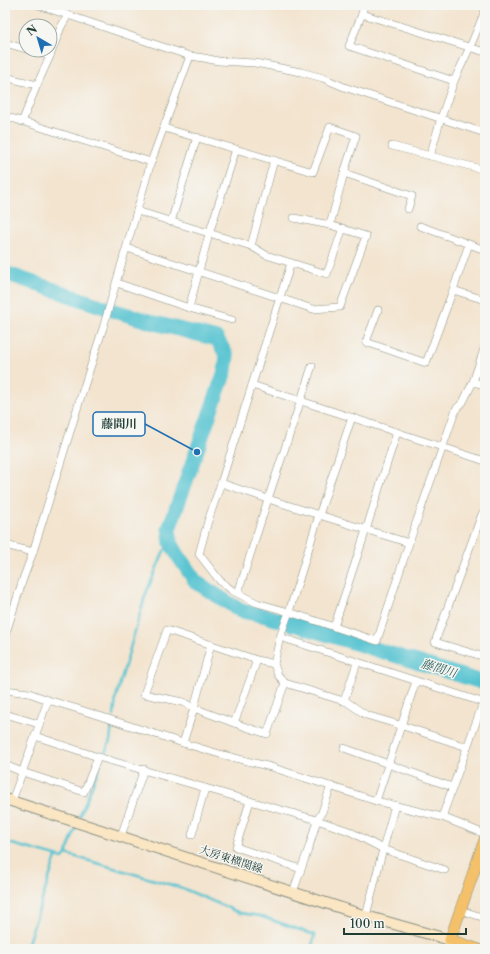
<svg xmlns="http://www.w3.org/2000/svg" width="490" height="954" viewBox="0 0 490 954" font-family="'Libre Caslon Text','Noto Serif JP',serif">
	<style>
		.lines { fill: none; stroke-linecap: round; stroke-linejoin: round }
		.stream { stroke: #58c4d1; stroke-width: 2.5 }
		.river { stroke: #58c4d1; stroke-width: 15 }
		.street-casing { stroke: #899082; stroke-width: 8 }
		.secondary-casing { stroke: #899082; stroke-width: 12 }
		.primary-casing { stroke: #899082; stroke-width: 12 }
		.street { stroke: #fff; stroke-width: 7 }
		.secondary { stroke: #fbe6c4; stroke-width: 10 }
		.primary { stroke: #f4c16b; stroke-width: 11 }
		.labels { text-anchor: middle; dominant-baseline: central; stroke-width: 3; stroke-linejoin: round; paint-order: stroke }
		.street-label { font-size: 11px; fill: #1f3d34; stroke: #f6f6f2 }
		.water-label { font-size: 12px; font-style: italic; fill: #2d5f5b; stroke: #f6f6f2 }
		.leader { fill: none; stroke: #1f6fb2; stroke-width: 1.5 }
		.callout-dot { fill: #1f6fb2; stroke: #f6f6f2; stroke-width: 1.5 }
		.callout { fill: #f6f6f2; stroke: #1f6fb2; stroke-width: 1.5 }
		.callout-label { font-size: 12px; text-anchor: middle; font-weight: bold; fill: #1f3d34 }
	</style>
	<rect width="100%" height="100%" fill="#f6f6f2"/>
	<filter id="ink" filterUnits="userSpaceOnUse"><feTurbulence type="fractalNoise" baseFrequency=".025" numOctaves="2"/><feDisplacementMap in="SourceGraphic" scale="8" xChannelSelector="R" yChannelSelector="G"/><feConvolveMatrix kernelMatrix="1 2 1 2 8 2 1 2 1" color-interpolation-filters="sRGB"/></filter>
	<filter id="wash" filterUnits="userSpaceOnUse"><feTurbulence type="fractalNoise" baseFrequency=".012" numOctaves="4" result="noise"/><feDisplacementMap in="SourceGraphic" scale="16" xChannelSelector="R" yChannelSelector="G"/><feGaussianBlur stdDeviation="0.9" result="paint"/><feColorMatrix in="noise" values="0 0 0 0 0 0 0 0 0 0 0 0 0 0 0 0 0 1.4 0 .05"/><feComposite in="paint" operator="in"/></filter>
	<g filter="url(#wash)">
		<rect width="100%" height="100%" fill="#f3e4cf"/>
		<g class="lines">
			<g class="stream">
				<path d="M114,716L116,697L146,593L164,551L171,543"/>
				<path d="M104,755L110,741L112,725"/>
				<path d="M80,816L100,765"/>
				<path d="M5,842L63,858L66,854L182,888L240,913L260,916L315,935L311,949"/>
				<path d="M66,854L76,828"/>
				<path d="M26,949L56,857"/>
			</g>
			<path class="river" d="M5,273L118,312L155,323L217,339L227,356L225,371L169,529L171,543L179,557L196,582L241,611L266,616L300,626L485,683"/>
		</g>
	</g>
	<g filter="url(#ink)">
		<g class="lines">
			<g class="street-casing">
				<g id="street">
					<path d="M38,5L190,56L204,58L218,61L255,63L301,72L323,78L344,87L485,133"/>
					<path d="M364,5L362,14L349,46L454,81"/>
					<path d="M362,14L485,52"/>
					<path d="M5,43L26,49"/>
					<path d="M29,50L50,56"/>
					<path d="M5,77L37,85"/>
					<path d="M5,116L151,162"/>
					<path d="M22,122L37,85L50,56L61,27L68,15"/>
					<path d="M164,128L313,172L330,127L356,136L344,173L412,196L408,209"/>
					<path d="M392,146L485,170"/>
					<path d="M430,156L441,118L454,81L470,47L485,11"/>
					<path d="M137,211L251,246L274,160"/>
					<path d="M294,218L330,225L344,173"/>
					<path d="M171,222L197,137"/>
					<path d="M420,226L485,250"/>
					<path d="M469,244L453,290L485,300"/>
					<path d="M251,246L266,255L327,274L343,228"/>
					<path d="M127,248L313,309L340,307L366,236L330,225"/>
					<path d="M117,283L189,308L209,234L236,149"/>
					<path d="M189,308L232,320"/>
					<path d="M378,310L366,342L426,363L453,290"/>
					<path d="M485,346L473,382L485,385"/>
					<path d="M473,382L463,402L456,409L409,543L377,641L289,612L257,603L233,591L220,581L199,554L208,521L221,483L252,385L485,461"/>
					<path d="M252,385L291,263"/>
					<path d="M352,417L319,515L289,612L280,637L274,664L278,675L285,683L347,702L366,715L400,725L467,747"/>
					<path d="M221,483L268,499L409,543"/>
					<path d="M485,514H482L435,642L485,657"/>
					<path d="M5,545L33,552"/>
					<path d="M238,593L268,499L301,400L312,366"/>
					<path d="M334,627L366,530L397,432"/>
					<path d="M5,636L23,579L33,552L82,393L103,328L151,162L190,56"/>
					<path d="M280,637L485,703"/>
					<path d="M257,660L239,710L234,723L194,708L183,702L144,694L167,630L257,660L274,664"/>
					<path d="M5,690L29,693L48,700L78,709L183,743L223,755L271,767L376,801L442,817L485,834"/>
					<path d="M344,701L357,663"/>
					<path d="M5,714L39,724"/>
					<path d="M234,723L267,734L285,683"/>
					<path d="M35,736L98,757L250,801L317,820L349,831L383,849L395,805"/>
					<path d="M183,743L194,708L211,644"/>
					<path d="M344,748L452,787"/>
					<path d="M5,765L22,772L84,792L98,757"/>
					<path d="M12,801L48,700"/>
					<path d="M250,801L236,847L301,869"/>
					<path d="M376,801L416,681"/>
					<path d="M442,817L483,703"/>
					<path d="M192,835L205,788"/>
					<path d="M121,836L144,769"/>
					<path d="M293,892L309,847L317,820L322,812L331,786"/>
					<path d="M460,910L485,918"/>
					<path d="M366,916L383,849L445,870"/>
					<path d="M447,949L450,940"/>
				</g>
			</g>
			<g class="secondary-casing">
				<path id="secondary" d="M5,799L366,916L450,940"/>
			</g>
			<g class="primary-casing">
				<path id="primary" d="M477,949L450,940L485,839"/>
			</g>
			<use href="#street" class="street"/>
			<use href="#secondary" class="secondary"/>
			<use href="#primary" class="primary"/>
		</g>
	</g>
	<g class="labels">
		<g class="street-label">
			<text transform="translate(231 859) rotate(18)">大房東横関線</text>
		</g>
		<g class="water-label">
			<text transform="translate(439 668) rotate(17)">藤間川</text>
		</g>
	</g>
	<path class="leader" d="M197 452L145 424"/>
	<circle class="callout-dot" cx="197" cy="452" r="4"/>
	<rect class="callout" x="93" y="412" width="52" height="24" rx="4"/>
	<g class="callout-label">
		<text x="119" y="428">藤間川</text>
	</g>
	<rect width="490" height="954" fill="none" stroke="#f6f6f2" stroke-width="20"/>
	<g transform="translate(38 38) rotate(322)"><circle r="19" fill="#f6f6f2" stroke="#a0aca6"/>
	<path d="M0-3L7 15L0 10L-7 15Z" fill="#1f6fb2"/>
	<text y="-6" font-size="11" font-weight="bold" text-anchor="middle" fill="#1f3d34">N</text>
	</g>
	<path d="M344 928v6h122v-6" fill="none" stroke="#1f3d34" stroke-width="2"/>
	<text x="350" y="928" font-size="12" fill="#1f3d34" stroke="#f6f6f2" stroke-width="3" paint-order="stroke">100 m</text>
</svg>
